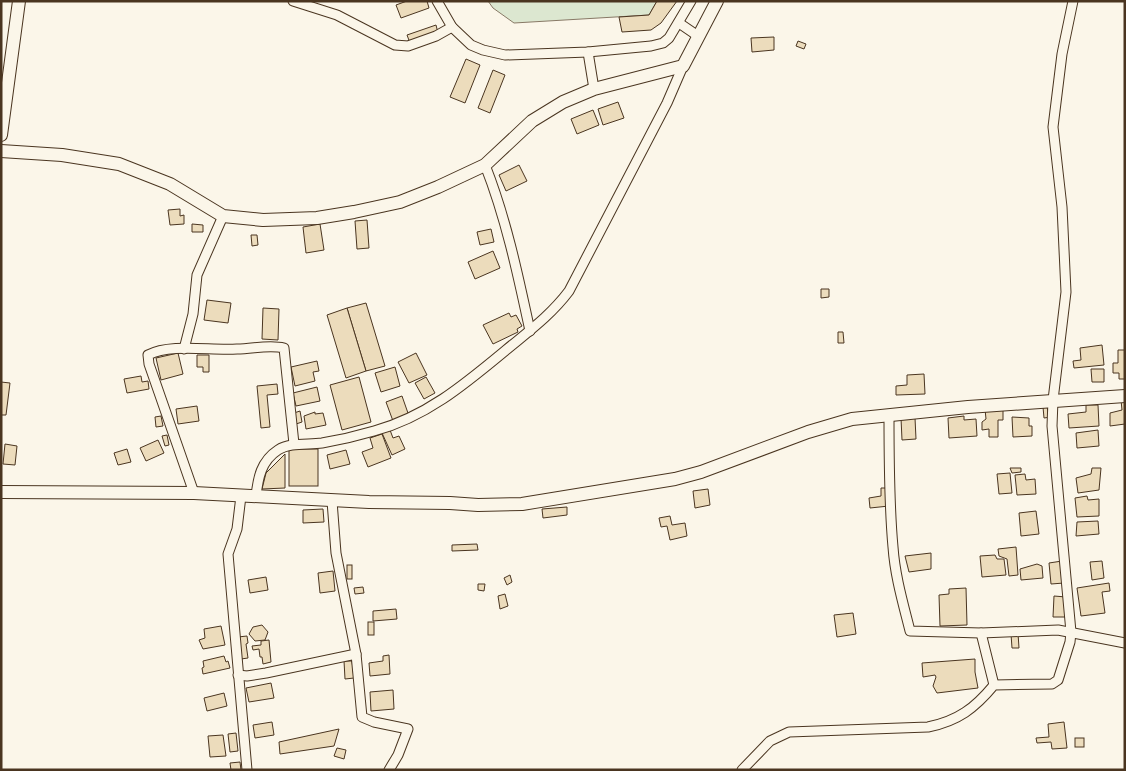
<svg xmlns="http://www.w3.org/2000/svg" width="1126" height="771" viewBox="0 0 1126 771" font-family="'Fira Sans Condensed',sans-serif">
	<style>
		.green { fill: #dce7d0; stroke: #887966 }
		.building { fill: #ecdcbc; stroke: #4a3520 }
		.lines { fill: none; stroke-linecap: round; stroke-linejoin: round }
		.street-casing { stroke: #4a3520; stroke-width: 11 }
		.secondary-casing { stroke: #4a3520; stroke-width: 14 }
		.street { stroke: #fbf6e9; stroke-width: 9 }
		.secondary { stroke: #fbf6e9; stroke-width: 12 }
	</style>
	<rect width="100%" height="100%" fill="#fbf6e9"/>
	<path class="green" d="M488,1H657L649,15L514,23L493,8Z"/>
	<g class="building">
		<path d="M407,1H427L429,8L401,18L396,5Z"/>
		<path d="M657,1H677L661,23L651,30L622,32L619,17L649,15Z"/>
		<path d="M436,25L438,33L410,43L407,35Z"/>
		<path d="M774,37V50L752,52L751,38Z"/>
		<path d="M798,41L806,44L804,49L796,46Z"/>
		<path d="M466,59L480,65L465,103L450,97Z"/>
		<path d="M493,70L505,75L490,113L478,108Z"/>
		<path d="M618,102L624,118L603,125L598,109Z"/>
		<path d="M593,110L599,125L577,134L571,119Z"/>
		<path d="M519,165L527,181L506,191L499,175Z"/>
		<path d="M180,209V216L184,215V224L170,225L168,210Z"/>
		<path d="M367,220L369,248L357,249L355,221Z"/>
		<path d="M192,224L203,225V232H192Z"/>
		<path d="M320,224L324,250L306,253L303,227Z"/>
		<path d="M491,229L494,242L480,245L477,232Z"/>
		<path d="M251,235H257L258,245L252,246Z"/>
		<path d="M493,251L500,268L475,279L468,262Z"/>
		<path d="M821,289H829V297L821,298Z"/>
		<path d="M207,300L231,303L228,323L204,320Z"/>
		<path d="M366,303L385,366L366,371L347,308Z"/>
		<path d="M263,308L279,309L278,340L262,339Z"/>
		<path d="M347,308L366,371L346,378L327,315Z"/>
		<path d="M509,313L511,317L516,315L522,326L517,329L518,332L493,344L483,325Z"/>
		<path d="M838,332H843L844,343H838Z"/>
		<path d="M1102,345L1104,365L1074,368L1073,361L1081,360L1080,348Z"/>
		<path d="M1118,350H1125V379H1119V373H1113V363H1118Z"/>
		<path d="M178,353L183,374L161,380L156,358Z"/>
		<path d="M416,353L427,375L409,383L398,362Z"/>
		<path d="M197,355H209V372H203V367H197Z"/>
		<path d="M317,361L319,371L313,372L315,381L295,386L291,367Z"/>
		<path d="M395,367L400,386L381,392L375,373Z"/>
		<path d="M1091,369H1104V382H1092Z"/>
		<path d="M924,374L925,394L896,395V386L907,385V375Z"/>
		<path d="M141,376L142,382L148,381L149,389L127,393L124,379Z"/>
		<path d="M359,377L371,422L342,430L330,385Z"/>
		<path d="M426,377L435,393L424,399L415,383Z"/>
		<path d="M1,382L10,383L6,415H1Z"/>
		<path d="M277,384L278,394L267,395L270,427L261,428L257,386Z"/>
		<path d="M317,387L320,401L296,406L293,393Z"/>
		<path d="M402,396L409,416L393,421L386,402Z"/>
		<path d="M1121,400H1125V424L1110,426V413L1122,410Z"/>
		<path d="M1086,405H1098L1099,426L1069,428L1068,414L1086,412Z"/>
		<path d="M197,406L199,421L178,424L176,409Z"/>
		<path d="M1047,406L1048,413L1050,414L1051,417L1044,418L1043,407Z"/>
		<path d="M985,409H1003V420H998V437H989V429L982,430V422L986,419Z"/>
		<path d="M300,411L302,422L296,424L294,413Z"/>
		<path d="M315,412V414L323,413L326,425L306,429L304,416Z"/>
		<path d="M161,416L163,426L156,427L155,417Z"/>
		<path d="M964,416V420L976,419L977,436L949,438L948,418Z"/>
		<path d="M1012,417L1029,418V426H1032V436L1013,437Z"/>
		<path d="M901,418H915L916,439L902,440Z"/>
		<path d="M390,430L393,438L399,436L405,449L392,455L382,433Z"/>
		<path d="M1098,430L1099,446L1077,448L1076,433Z"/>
		<path d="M382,434L391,458L368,467L362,452L373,448L370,438Z"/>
		<path d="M167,435L169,445L165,446L162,436Z"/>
		<path d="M158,440L164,453L146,461L140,448Z"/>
		<path d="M5,444L17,446L15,465L3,464Z"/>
		<path d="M127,449L131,462L118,465L114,453Z"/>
		<rect x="289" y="449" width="29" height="37"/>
		<path d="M346,450L350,464L330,469L327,455Z"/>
		<path d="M285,454V488L262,489L266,473Z"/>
		<path d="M1010,468H1021V472L1012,473Z"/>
		<path d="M1092,468H1101L1099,490L1078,493L1076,478L1091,474Z"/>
		<path d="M1010,473L1012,493L999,494L997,474Z"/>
		<path d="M1025,474L1026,480L1035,479L1036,494L1017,495L1015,475Z"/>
		<path d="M881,488H887L889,506L870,508L869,498L881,496Z"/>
		<path d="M708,489L710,505L695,508L693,491Z"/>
		<path d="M1087,496L1088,500L1099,499V516L1077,517L1075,498Z"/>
		<path d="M567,507V515L543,518L542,509Z"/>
		<path d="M323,509L324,522L303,523V510Z"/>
		<path d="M1036,511L1039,534L1021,536L1019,513Z"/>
		<path d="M670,516L672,525L685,523L687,536L670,540L667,526L661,527L659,518Z"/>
		<path d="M1098,521L1099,534L1076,536L1077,522Z"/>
		<path d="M477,544L478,550L452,551V545Z"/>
		<path d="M1016,547L1018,575L1009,576L1007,559L999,556L998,549Z"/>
		<path d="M931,553V569L909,572L905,556Z"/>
		<path d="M995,555L997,559H1004L1006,575L982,577L980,556Z"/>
		<path d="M1062,561L1064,583L1051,584L1049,563Z"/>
		<path d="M1102,561L1104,578L1092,580L1090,562Z"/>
		<path d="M1037,564L1042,566L1043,578L1021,580L1020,569Z"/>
		<rect x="347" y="565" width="5" height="14"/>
		<path d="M333,571L335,591L320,593L318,573Z"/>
		<path d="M510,575L512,582L507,585L504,578Z"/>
		<path d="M266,577L268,590L250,593L248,580Z"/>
		<path d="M1109,583L1110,591L1102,592L1105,613L1081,616L1077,588Z"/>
		<path d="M478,584H485L484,591L478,590Z"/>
		<path d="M363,587L364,593L355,594L354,588Z"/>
		<path d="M966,588L967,625L940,626L939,595L949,594V589Z"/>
		<path d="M505,594L508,606L500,609L498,596Z"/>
		<path d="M1054,596L1066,597L1065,617H1053Z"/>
		<path d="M396,609L397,619L373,621V611Z"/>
		<path d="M853,613L856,634L837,637L834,615Z"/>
		<rect x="368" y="622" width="6" height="13"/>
		<path d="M262,625L268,632L265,640L255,641L249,634L253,627Z"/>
		<path d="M221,626L225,645L203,649L199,640L205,638L204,629Z"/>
		<path d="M1018,633L1019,648H1012L1011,634Z"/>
		<path d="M247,636L248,643L246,644L248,658L241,659L238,637Z"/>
		<path d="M269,640L271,662L263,664L262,657H260L259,649L253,650L252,646L261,645V641Z"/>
		<path d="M389,655L390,674L370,676L369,663L383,661V656Z"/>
		<path d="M224,656L226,662L228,661L230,668L203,674L202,668L204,667L203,661Z"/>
		<path d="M975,659V672L978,688L937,693L933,686L936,677L935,675L923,677L922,663Z"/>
		<path d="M344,661H352L354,678L345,679Z"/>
		<path d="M271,683L274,698L249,702L246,688Z"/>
		<path d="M393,690L394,709L371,711L370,692Z"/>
		<path d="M224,693L227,706L207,711L204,698Z"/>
		<path d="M272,722L274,735L255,738L253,725Z"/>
		<path d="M1064,722L1067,748L1052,749L1051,742L1037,743L1036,738L1049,737L1048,724Z"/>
		<path d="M339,729L334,746L280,754L279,742Z"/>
		<path d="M236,733L238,751L230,752L228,734Z"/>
		<path d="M223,735L226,756L210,757L208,736Z"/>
		<rect x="1075" y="738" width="9" height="9"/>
		<path d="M337,748L346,750L344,759L334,756Z"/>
		<path d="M240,762L241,770H231L230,763Z"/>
	</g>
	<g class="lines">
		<g class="street-casing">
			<g id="street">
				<path d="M293,1L337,15L395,45L408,46L436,36L452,27"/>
				<path d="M437,1L452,27L471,45L483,50L505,55L588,52L651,46L663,43L669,38L691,1"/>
				<path d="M679,23L698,36"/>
				<path d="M588,52L594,89"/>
				<path d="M485,165C506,218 518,275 530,331"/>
				<path d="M184,349L193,314L197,275L223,216"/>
				<path d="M889,416C889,460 889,504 893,547C895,576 903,603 910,631L981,633L1058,630L1125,643"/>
				<path d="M194,493L149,364L148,355C171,343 211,351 237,349C253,349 269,344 284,348L294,444"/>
				<path d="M241,496L237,529L228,554L247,770"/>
				<path d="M256,496C258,478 261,461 278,450C290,442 308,445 322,443C340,440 357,436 374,431C426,417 465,384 506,350C529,331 551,315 569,291L667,103L683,66"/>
				<path d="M332,501L336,553L356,654L362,717L374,722L408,729L398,755L389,770"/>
				<path d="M981,633L994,685"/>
				<path d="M238,675L247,676L266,673L356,654"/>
				<path d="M742,770L770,741L789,732L928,727C958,721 975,708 994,685L1052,684L1058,680L1070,642L1071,632L1052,426L1053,400L1066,292L1062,207L1053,127L1062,54L1073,1"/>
			</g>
		</g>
		<g class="secondary-casing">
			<g id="secondary">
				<path d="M1,135L19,1"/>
				<path d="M1,151L62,155L119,164L170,184L223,216L263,220L317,218L354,212L400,202L438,187L485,165L532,121L563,102L594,89L683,66L717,1"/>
				<path d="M1,492L194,493L369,502L450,503L478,505L522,504L675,479L701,472L808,432L852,419L968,407L1125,396"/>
			</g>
		</g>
		<use href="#street" class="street"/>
		<use href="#secondary" class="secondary"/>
	</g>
	<rect width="1126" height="771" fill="none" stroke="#4a3520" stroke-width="5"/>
</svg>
